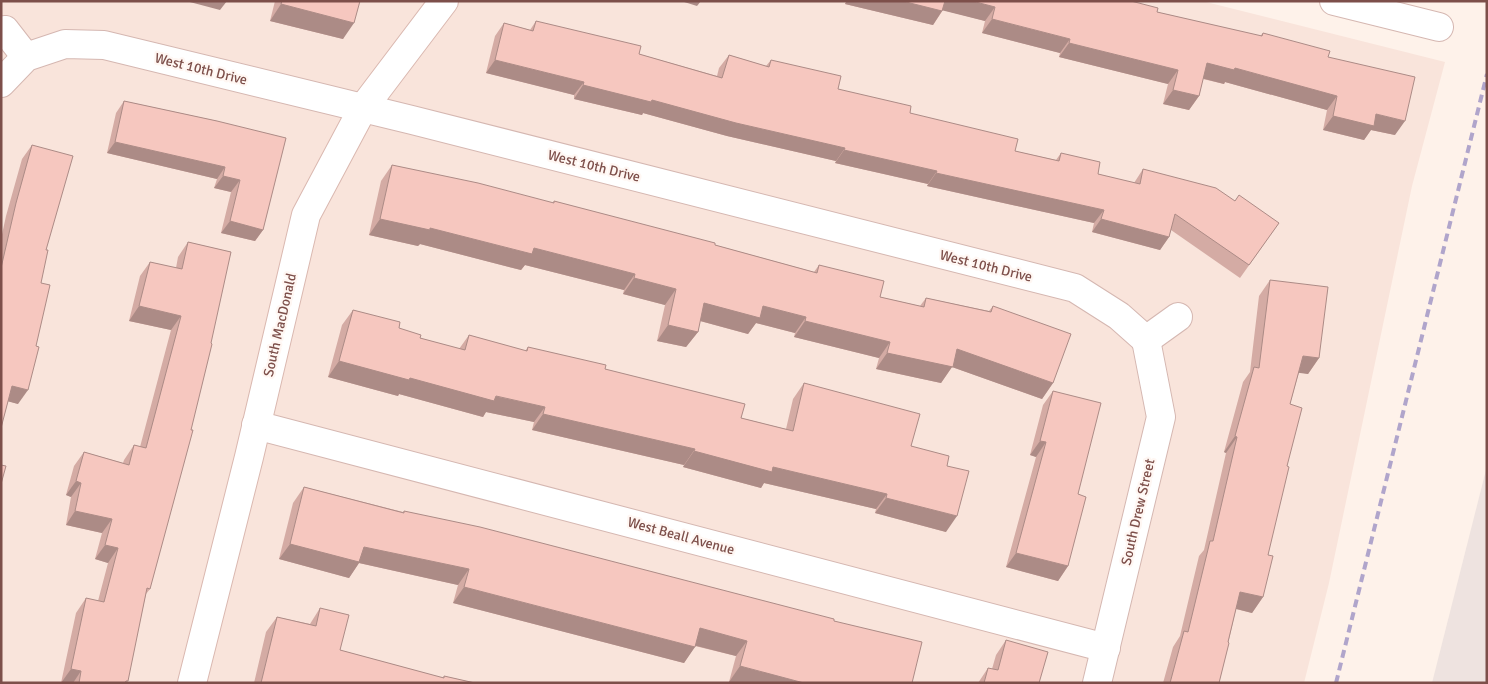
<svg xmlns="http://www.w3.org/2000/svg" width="1488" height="684" viewBox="0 0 1488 684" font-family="Signika,sans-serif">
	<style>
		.residential { fill: #f9e4db }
		.industrial { fill: #eee3e0 }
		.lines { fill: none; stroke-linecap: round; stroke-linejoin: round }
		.street-casing { stroke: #d5b7b1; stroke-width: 30 }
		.secondary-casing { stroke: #dab8b0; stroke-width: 30 }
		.street { stroke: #fff; stroke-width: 28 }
		.secondary { stroke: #fff; stroke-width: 28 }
		.rail { stroke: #b0a5cb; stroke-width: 4; stroke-dasharray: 8 5; stroke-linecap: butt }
		.wall { fill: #d4aba4 }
		.shaded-wall { fill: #ac8b86 }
		.building { fill: #f6c7bf; stroke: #ac8b86 }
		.labels { text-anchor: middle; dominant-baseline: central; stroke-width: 4.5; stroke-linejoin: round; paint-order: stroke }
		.street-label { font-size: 14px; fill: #7d4f4a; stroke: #fff7f3 }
	</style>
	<rect width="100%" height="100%" fill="#fef2ea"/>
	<path class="residential" d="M1,1H1202L1445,62L1412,186L1329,583L1304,683H1Z"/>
	<path class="industrial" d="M1487,466V683H1432Z"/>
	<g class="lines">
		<g class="street-casing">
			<g id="street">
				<path d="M1334,1L1439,27"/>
				<path d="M5,30L26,57"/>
				<path d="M1,83L26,57L65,44L104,45L412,120L1075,288L1119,316L1146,340"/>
				<path d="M1146,340L1178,317"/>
				<path d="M256,425L1106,648"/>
				<path d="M1097,683L1161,417L1146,340"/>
			</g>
		</g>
		<g class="secondary-casing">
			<path id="secondary" d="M192,683L249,457L306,215L363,108L444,1"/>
		</g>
		<use href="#street" class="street"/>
		<use href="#secondary" class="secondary"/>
		<path class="rail" d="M1336,683L1487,74"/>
	</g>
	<g class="wall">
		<path d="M275,1H360L343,39L270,21Z"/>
		<path d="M846,1H1131L1157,12L1260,36L1263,33L1328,57L1395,135L1371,130L1364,140L1323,130L1327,110L1225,82L1224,84L1203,79L1199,96L1189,110L1163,104L1168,84L1059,57L1060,53L982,33L985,21L943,10L933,25L845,4Z"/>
		<path d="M536,21L639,54L717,76L719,68L729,55L766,66L771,60L838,89L910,113L1015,151L1056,160L1061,153L1098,174L1134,183L1143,169L1235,201L1279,223L1240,278L1171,230L1169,237L1160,250L1092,232L1094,223L927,186L928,184L835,163L836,161L727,136L643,113L642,115L574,99V95L486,73L495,36L504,23L530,30Z"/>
		<path d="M124,101L217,121L263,230L255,241L221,233L231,192L214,188L217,179L107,153L116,113Z"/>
		<path d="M32,145L46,250L18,404L8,401L1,428V239L6,216L22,159Z"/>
		<path d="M392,165L553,203L554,201L814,272L819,265L880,297L920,306L926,298L989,311L993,306L1053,383L1042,399L952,367L941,383L876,369L879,358L794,337L795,333L756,323L748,334L700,321L698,332L686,347L657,341L665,305L623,294L624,290L525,265L521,270L420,244L418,246L369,235L381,181Z"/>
		<path d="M188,242L231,252L150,589L146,594L126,683H61L76,613L86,598L98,601L108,563L95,559L102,533L66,525L71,497L66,495L74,466L84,452L123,463L124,460L134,445L140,447L171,330L129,321L140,276L150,262L176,268L178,257Z"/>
		<path d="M1270,280L1319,358L1308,374L1299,372L1290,404L1287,466L1268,555L1263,597L1252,613L1236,609L1219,683H1163L1173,647L1180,636L1199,556L1204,550L1226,453L1224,452L1243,382L1250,372L1259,296Z"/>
		<path d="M353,310L420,338L459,349L469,335L525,351L528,347L605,369L741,418L786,429L793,399L804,383L911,446L947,466L946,532L875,513L876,509L764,483L761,488L683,467L684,465L532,430L534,422L486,412L483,417L399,394L398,396L328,377L342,325Z"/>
		<path d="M1053,391L1068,566L1058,581L1006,567L1036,457L1030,455L1043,405Z"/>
		<path d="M304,487L403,512L404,511L834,621L912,683H734L729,682L736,656L695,646L684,663L453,603L458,585L359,563L349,578L279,559L293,503Z"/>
		<path d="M320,608L340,650L443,678L444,676L475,683H254L266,632L277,617L310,624Z"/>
		<path d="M1006,640L1039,683H978L988,668L992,669L996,655Z"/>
	</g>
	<g class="shaded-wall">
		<path d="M186,1H227L220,10Z"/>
		<path d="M681,1H701L697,6Z"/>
		<path d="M847,1H902L942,11L933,25L845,4Z"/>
		<path d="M942,1H972L995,7L985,21L937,9Z"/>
		<path d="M281,4L354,23L343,39L270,21Z"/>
		<path d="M992,19L1070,39L1060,53L982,33Z"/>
		<path d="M1069,43L1178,70L1168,84L1059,57Z"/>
		<path d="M495,60L584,82L574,95L486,73Z"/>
		<path d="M1207,63L1235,68L1337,96L1327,110L1225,82L1224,84L1197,77Z"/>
		<path d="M583,85L652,100L845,148L836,161L727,136L643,113L642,115L574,99Z"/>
		<path d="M1173,90L1199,96L1189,110L1163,104Z"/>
		<path d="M1376,114L1405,121L1395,135L1371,130L1364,140L1323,130L1333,116Z"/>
		<path d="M115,142L225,167L217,179L107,153Z"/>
		<path d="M844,150L937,171L928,184L835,163Z"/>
		<path d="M936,173L1104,210L1094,223L927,186Z"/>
		<path d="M223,176L240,180L231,192L214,188Z"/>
		<path d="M380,219L430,228L534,248L635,274L624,290L525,265L521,270L420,244L418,246L369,235Z"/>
		<path d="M1101,219L1169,237L1160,250L1092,232Z"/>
		<path d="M230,221L263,230L255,241L221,233Z"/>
		<path d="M634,278L676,289L665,305L623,294Z"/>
		<path d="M704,303L763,306L806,317L795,333L756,323L748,334L693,319Z"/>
		<path d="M139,306L181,316L171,330L129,321Z"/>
		<path d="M805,321L890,342L879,358L794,337Z"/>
		<path d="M668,325L698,332L686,347L657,341Z"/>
		<path d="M957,349L1053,383L1042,399L952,367L941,383L876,369L887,353Z"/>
		<path d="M1303,356L1319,358L1308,374L1292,372Z"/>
		<path d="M339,361L410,378L545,407L534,422L486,412L483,417L399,394L398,396L328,377Z"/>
		<path d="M12,386L28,390L18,404L3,400Z"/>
		<path d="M543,414L695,449L684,465L532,430Z"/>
		<path d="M1235,436L1237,437L1226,453L1224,452Z"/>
		<path d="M1040,441L1046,442L1036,457L1030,455Z"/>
		<path d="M694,451L773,467L887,494L876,509L764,483L761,488L683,467Z"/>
		<path d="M76,481L81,483L71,497L66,495Z"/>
		<path d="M886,498L957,516L946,532L875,513Z"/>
		<path d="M75,511L112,519L102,533L66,525Z"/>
		<path d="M290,544L364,547L469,569L458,585L359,563L349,578L279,559Z"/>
		<path d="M105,545L118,548L108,563L95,559Z"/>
		<path d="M1016,553L1068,566L1058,581L1006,567Z"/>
		<path d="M464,587L695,647L684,663L453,603Z"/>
		<path d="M1240,592L1263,597L1252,613L1229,607Z"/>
		<path d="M700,628L747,641L736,656L689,644Z"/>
		<path d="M740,666L804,683H734L729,682Z"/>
		<path d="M71,669L81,671L73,683H61Z"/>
	</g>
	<g class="building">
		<path d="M282,1H360L354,23L281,4Z"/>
		<path d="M902,1H945L942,11Z"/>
		<path d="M972,1H1131L1158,8L1157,12L1262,36L1263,33L1330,51L1328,57L1415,77L1405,121L1376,114L1374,126L1333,116L1337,96L1235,68L1234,70L1207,63L1199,96L1173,90L1178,70L1069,43L1070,39L992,19L995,7Z"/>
		<path d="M536,21L641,46L639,54L722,78L729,55L769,67L771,60L841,76L838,89L911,106L910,113L1018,139L1015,151L1059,161L1061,153L1100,162L1098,174L1140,184L1143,169L1216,188L1235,201L1239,195L1279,223L1249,265L1175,214L1169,237L1101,219L1104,210L936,173L937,171L844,150L845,148L736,123L652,100L651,102L583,85L584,82L495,60L504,23L533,31Z"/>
		<path d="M124,101L217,121L286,138L263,230L230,221L240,180L223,176L225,167L115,142Z"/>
		<path d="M32,145L73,156L46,250H48L41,283L50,285L36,346L39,347L28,390L12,386L1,428V268L16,203Z"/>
		<path d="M392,165L478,183L554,203V201L715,243V245L817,273L819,265L884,281L880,297L924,307L926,298L991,312L993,306L1071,334L1053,383L957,349L953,367L887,353L890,342L805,321L806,317L763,306L760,318L704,303L698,332L668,325L676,289L634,278L635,274L534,248L532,254L430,228V230L380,219Z"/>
		<path d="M188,242L231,252L211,343L212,344L191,430H193L150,589L147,588L128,681H126L125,683H79L81,671L71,669L86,598L104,602L118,548L105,545L112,519L75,511L81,483L76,481L84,452L129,465L134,445L146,448L181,316L139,306L150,262L182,269Z"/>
		<path d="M1270,280L1328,287L1319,358L1303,356L1290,404L1302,408L1287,466L1289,467L1268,555L1273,556L1263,597L1240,592L1228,642L1229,643L1219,683H1170L1184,631L1188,632L1210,541H1213L1237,437L1235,436L1254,367L1259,368Z"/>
		<path d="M353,310L400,322L399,328L421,335L420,338L465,350L469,335L527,351L528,347L606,365L605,369L745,404L741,418L793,431L804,383L920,414L911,446L949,456L947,466L969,471L957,516L886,498L887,494L773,467L772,472L694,451L695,449L543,414L545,407L496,396L494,401L410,378L409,380L339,361Z"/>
		<path d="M1053,391L1101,403L1078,494L1086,497L1068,566L1016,553L1046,442L1040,441Z"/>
		<path d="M1,465L6,466L1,484Z"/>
		<path d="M304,487L404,513V511L480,527L834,619V621L922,642L912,683H804L740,666L747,641L700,628L695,647L464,587L469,569L364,547L359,562L290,544Z"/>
		<path d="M320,608L349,615L340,650L444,678V676L475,683H261L277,617L316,626Z"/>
		<path d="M1006,640L1048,652L1039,683H984L988,668L998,670Z"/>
	</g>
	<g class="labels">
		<g class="street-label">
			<text transform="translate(201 69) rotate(14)">West 10th Drive</text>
			<text transform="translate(594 166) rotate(14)">West 10th Drive</text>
			<text transform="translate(986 266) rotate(14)">West 10th Drive</text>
			<text transform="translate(280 325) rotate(-77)">South MacDonald</text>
			<text transform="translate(1138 512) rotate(-77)">South Drew Street</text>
			<text transform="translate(681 536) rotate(15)">West Beall Avenue</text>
		</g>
	</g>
	<rect width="1488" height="684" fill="none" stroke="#7d4f4a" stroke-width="5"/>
</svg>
